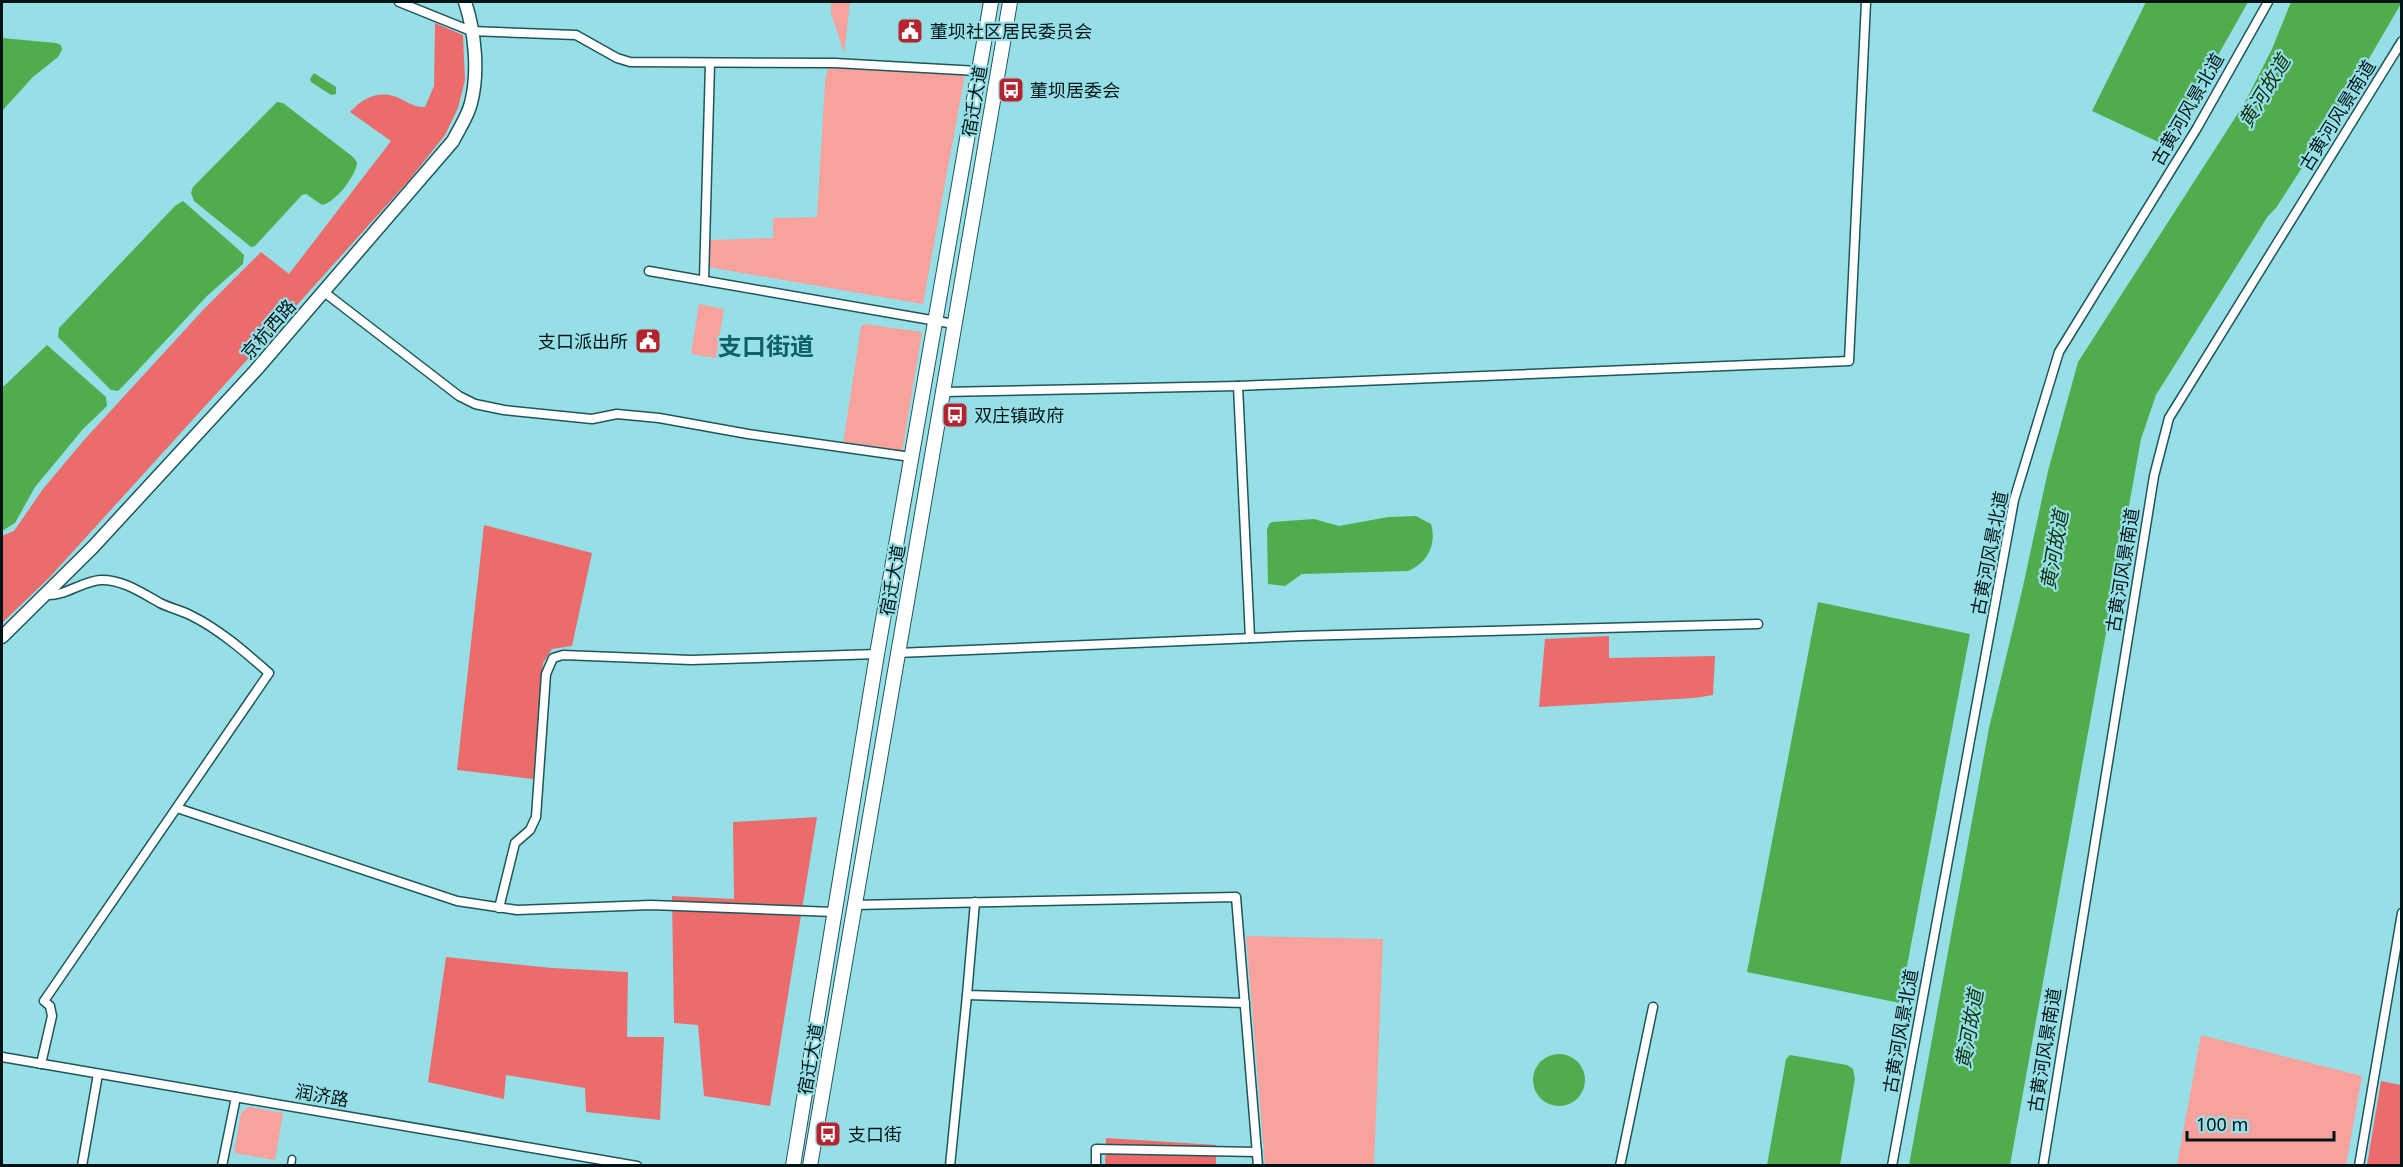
<svg xmlns="http://www.w3.org/2000/svg" width="2403" height="1167" viewBox="0 0 2403 1167" font-family="'Noto Sans','Noto Sans SC',sans-serif">
	<style>
		.green { fill: #f7a29d }
		.forest { fill: #eb6c6a }
		.water { fill: #51ac4e }
		.lines { fill: none; stroke-linecap: round; stroke-linejoin: round }
		.pedestrian-casing { stroke: #1e565b; stroke-width: 9 }
		.minor-casing { stroke: #1e565b; stroke-width: 11 }
		.secondary-casing { stroke: #1e565b; stroke-width: 15 }
		.primary-casing { stroke: #1e565b; stroke-width: 16 }
		.pedestrian { stroke: #fff; stroke-width: 6 }
		.minor { stroke: #fff; stroke-width: 8 }
		.secondary { stroke: #fff; stroke-width: 12 }
		.primary { stroke: #fff; stroke-width: 14 }
		.labels { text-anchor: middle; dominant-baseline: central; stroke-width: 4.5; stroke-linejoin: round; paint-order: stroke }
		.poi-label { font-size: 18px; fill: #001416; stroke: #96dfe6; text-anchor: start }
		.street-label { font-size: 18px; fill: #001416; stroke: #96dfe6 }
		.water-label { font-size: 20px; font-style: italic; fill: #0e330e; stroke: #96dfe6 }
		.district-label { font-size: 24px; font-weight: bold; fill: #0c6066; stroke: #96dfe6 }
	</style>
	<rect width="100%" height="100%" fill="#96dfe6"/>
	<g class="green">
		<path d="M831,2H850L844,53L831,13Z"/>
		<path d="M828,66L965,74L923,304L708,267L709,240L773,238V218L817,217L825,82Z"/>
		<path d="M699,304L724,309L716,358L691,354Z"/>
		<path d="M864,324L922,332L902,452L843,444L861,327Z"/>
		<path d="M1246,936L1383,939L1374,1165H1265Z"/>
		<path d="M2201,1035L2362,1076L2346,1165H2177Z"/>
		<path d="M248,1107L283,1113L275,1160L234,1153L241,1113Z"/>
	</g>
	<g class="forest">
		<path d="M435,23L463,35L465,80L458,108L445,135L410,179L306,295L49,578L2,623V536L14,531L43,489L84,440L203,310L261,252L289,274L391,141L350,112C361,100 376,91 393,96C406,99 409,107 425,107L434,86Z"/>
		<path d="M484,525L592,553L572,646L552,649L543,663L533,779L457,770Z"/>
		<path d="M1609,636V658L1715,656L1713,695L1694,698L1539,707L1545,639Z"/>
		<path d="M817,817L770,1106L704,1096L698,1025L674,1023L672,896L734,899L733,822Z"/>
		<path d="M446,957L552,968L628,972L627,1037H664L660,1120L586,1112L585,1088L506,1075L504,1099L428,1082Z"/>
		<path d="M2381,1081L2401,1085V1165H2367Z"/>
		<path d="M1106,1138L1216,1145V1165L1105,1166Z"/>
	</g>
	<g class="water">
		<path d="M2146,2H2248L2167,146L2092,111Z"/>
		<path d="M2291,2H2402L2336,115L2276,208L2268,216L2156,395L2141,439L2010,1165H1909L1989,728L2022,591L2048,471L2078,362L2244,104L2272,49Z"/>
		<path d="M2,38L56,43L61,45L62,50L58,57L33,77L2,111Z"/>
		<path d="M314,73L336,87V94L331,95L311,82L310,79Z"/>
		<path d="M277,102L283,103L353,157L357,162C357,175 335,203 322,205L306,194L302,195L255,246L251,247L194,201L191,193L193,187Z"/>
		<path d="M183,201L239,250L244,255L243,264L207,296L126,383L118,391L111,390L58,337L59,328L175,206Z"/>
		<path d="M47,345L106,397L107,406L83,429L35,487L15,523L2,531V388Z"/>
		<path d="M1416,516L1431,524C1437,545 1427,563 1408,571L1302,574L1285,586L1268,584L1267,530L1269,524L1272,522L1314,519L1339,526L1388,517Z"/>
		<path d="M1818,602L1970,634L1900,1003L1747,972Z"/>
		<circle cx="1559" cy="1080" r="26"/>
		<path d="M1790,1055L1847,1065L1853,1069L1855,1079L1840,1165H1767L1786,1059Z"/>
	</g>
	<g class="lines">
		<g class="pedestrian-casing">
			<path id="pedestrian" d="M291,1166L292,1159"/>
		</g>
		<g class="minor-casing">
			<g id="minor">
				<path d="M399,2L471,31L576,35L617,58L630,62L835,63L978,71"/>
				<path d="M649,271L954,324"/>
				<path d="M704,280L710,64"/>
				<path d="M324,292L459,396L475,404L504,410L592,419L617,414L659,418L748,434L911,457"/>
				<path d="M1238,386L1250,638"/>
				<path d="M943,392L1238,386L1849,361L1866,2"/>
				<path d="M897,653L1299,636L1758,624"/>
				<path d="M177,808L457,901L517,910L651,905L834,912"/>
				<path d="M975,902L967,995L1245,1003"/>
				<path d="M854,905L1236,897L1258,1166"/>
				<path d="M499,908L515,843L530,830L536,817L546,674L553,658L563,655L691,660L877,654"/>
				<path d="M2,1057L637,1166"/>
				<path d="M41,1064L52,1016L50,1006L44,1001L269,673C245,652 219,629 190,615C180,610 170,608 160,603C142,593 122,579 100,580C81,582 65,596 47,595"/>
				<path d="M82,1166L98,1074"/>
				<path d="M222,1166L236,1097"/>
				<path d="M950,1166L967,995"/>
				<path d="M1096,1166V1149L1257,1152"/>
				<path d="M1620,1166L1653,1007"/>
				<path d="M1892,1166L2014,500L2059,352L2197,128L2268,2"/>
				<path d="M2043,1166L2154,476L2169,418L2402,41"/>
				<path d="M2359,1166L2402,913"/>
			</g>
		</g>
		<g class="secondary-casing">
			<path id="secondary" d="M2,637L93,547L256,370L453,141C459,129 468,116 471,103C479,72 475,32 465,2"/>
		</g>
		<g class="primary-casing">
			<g id="primary">
				<path d="M793,1166L877,654L991,2"/>
				<path d="M810,1166L1010,2"/>
			</g>
		</g>
		<use href="#pedestrian" class="pedestrian"/>
		<use href="#minor" class="minor"/>
		<use href="#secondary" class="secondary"/>
		<use href="#primary" class="primary"/>
	</g>
	<defs>
		<g id="civic-square" transform="scale(1.35)"><rect x="-9" y="-9" width="18" height="18" rx="4" fill="#b4232e" stroke="#96dfe6"/><path d="M-.6-6.5H3V-4.5H.6V-3L4-1V1h2V6H-6V1h2V-1L-.6-3ZM-1.2 2.5V6h2.4V2.5Z" fill="#fff"/></g>
		<g id="bus-square" transform="scale(1.35)"><rect x="-9" y="-9" width="18" height="18" rx="4" fill="#b4232e" stroke="#96dfe6"/><path d="M-5-6H5V4H4V6H2V4H-2V6H-4V4H-5ZM-3.5-4V0h7V-4ZM-3.5 1.2v1.5H-2V1.2ZM2 1.2v1.5H3.5V1.2Z" fill="#fff"/></g>
	</defs>
	<g fill-rule="evenodd">
		<use href="#civic-square" x="910" y="31"/>
		<use href="#bus-square" x="1011" y="90"/>
		<use href="#civic-square" x="648" y="341"/>
		<use href="#bus-square" x="955" y="415"/>
		<use href="#bus-square" x="828" y="1134"/>
	</g>
	<g class="labels">
		<g class="poi-label">
			<text x="930" y="31">董坝社区居民委员会</text>
			<text x="1030" y="90">董坝居委会</text>
			<text x="628" y="341" text-anchor="end">支口派出所</text>
			<text x="974" y="415">双庄镇政府</text>
			<text x="848" y="1134">支口街</text>
		</g>
		<g class="street-label">
			<text transform="translate(974 101) rotate(-80)">宿迁大道</text>
			<text transform="translate(2187 109) rotate(-60)">古黄河风景北道</text>
			<text transform="translate(2337 115) rotate(-58)">古黄河风景南道</text>
			<text transform="translate(268 329) rotate(-49)">京杭西路</text>
			<text transform="translate(1989 553) rotate(-79)">古黄河风景北道</text>
			<text transform="translate(2122 570) rotate(-81)">古黄河风景南道</text>
			<text transform="translate(892 580) rotate(-80)">宿迁大道</text>
			<text transform="translate(1900 1031) rotate(-80)">古黄河风景北道</text>
			<text transform="translate(2044 1050) rotate(-81)">古黄河风景南道</text>
			<text transform="translate(810 1059) rotate(-80)">宿迁大道</text>
			<text transform="translate(322 1095) rotate(10)">润济路</text>
		</g>
		<g class="water-label">
			<text transform="translate(2264 91) rotate(-59)">黄河故道</text>
			<text transform="translate(2054 550) rotate(-80)">黄河故道</text>
			<text transform="translate(1969 1029) rotate(-80)">黄河故道</text>
		</g>
		<g class="district-label">
			<text x="766" y="345">支口街道</text>
		</g>
	</g>
	<rect width="2403" height="1167" fill="none" stroke="#001416" stroke-width="6"/>
	<path d="M2187 1131v9h147v-9" fill="none" stroke="#001416" stroke-width="3"/>
	<text x="2196" y="1131" font-size="18" fill="#001416" stroke="#96dfe6" stroke-width="4.5" paint-order="stroke">100 m</text>
</svg>
